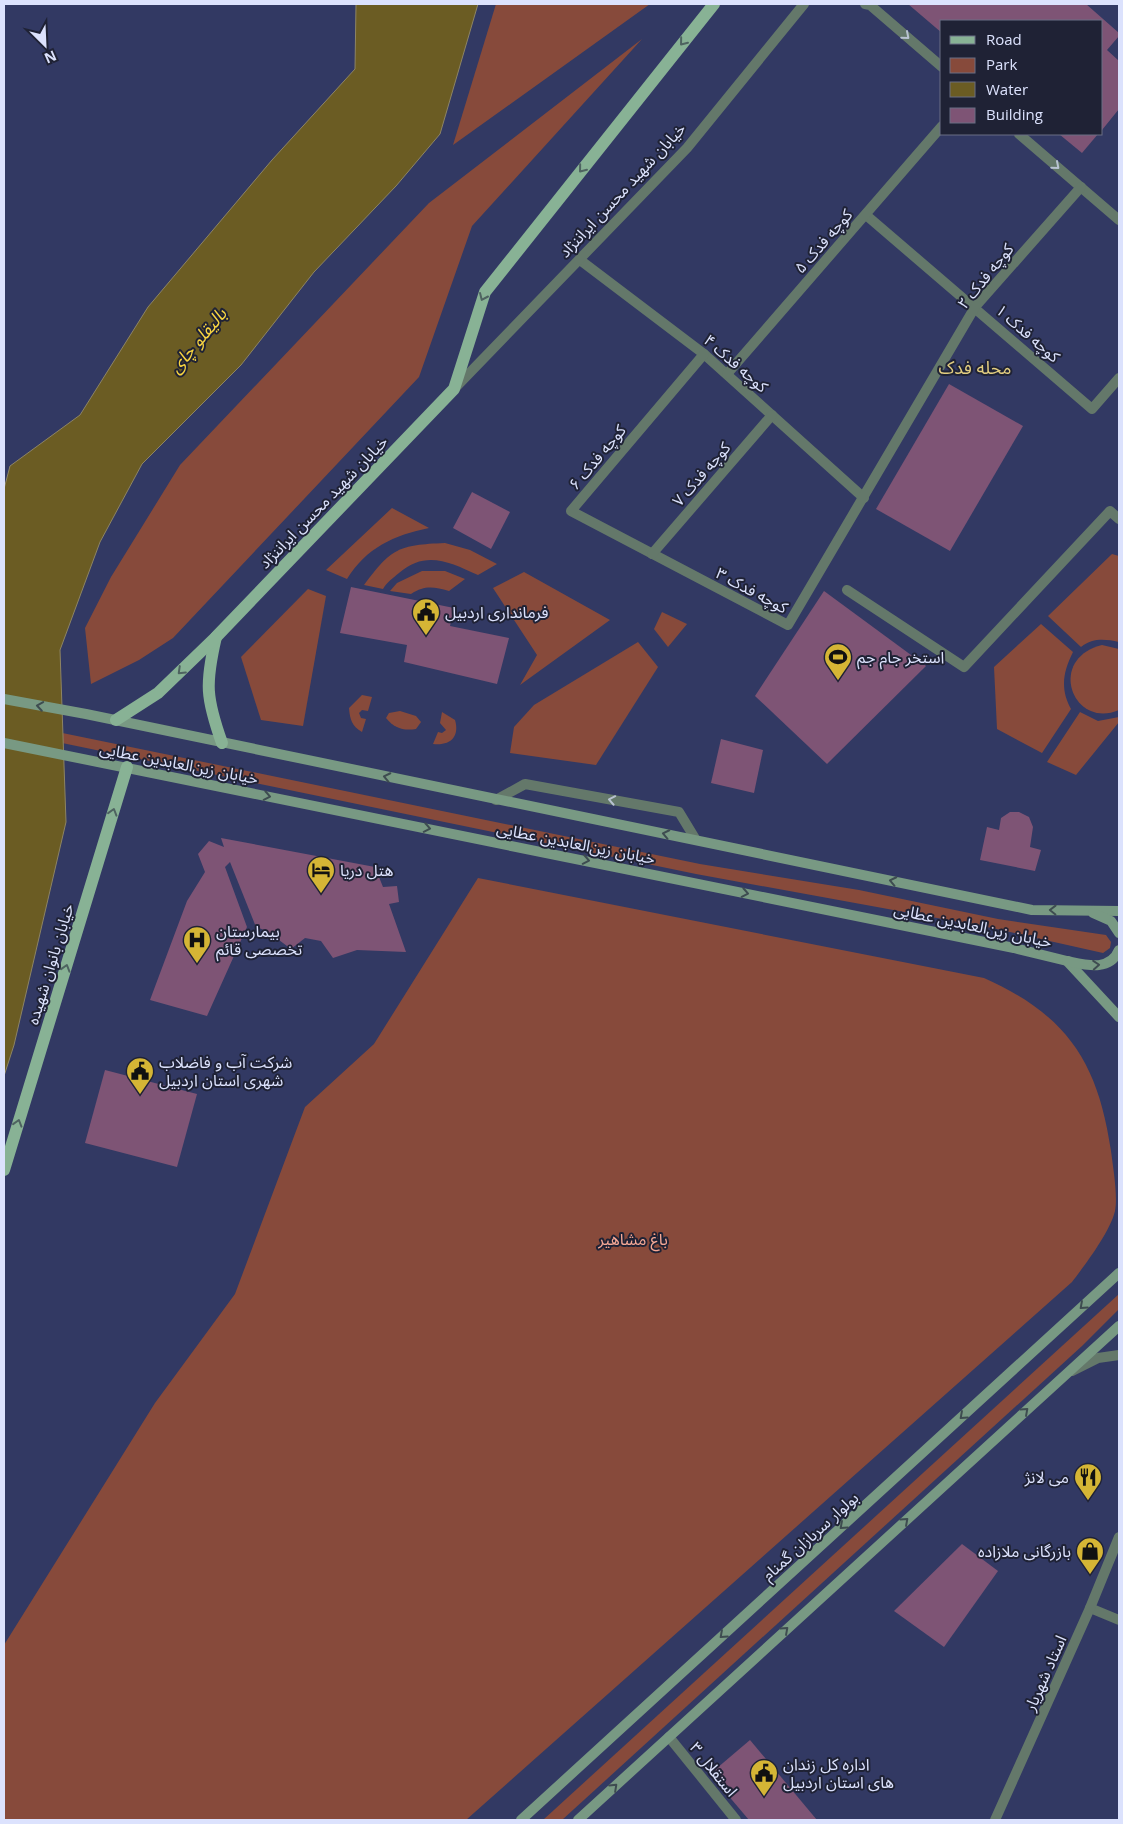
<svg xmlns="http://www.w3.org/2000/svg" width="1123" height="1824" viewBox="0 0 1123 1824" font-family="'Open Sans','Noto Sans Arabic',sans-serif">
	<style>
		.green { fill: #874a3b }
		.water { fill: #6b5c23; stroke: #8d8464 }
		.building { fill: #7e5475 }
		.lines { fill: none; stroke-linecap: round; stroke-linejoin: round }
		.service { stroke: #64786a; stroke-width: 10 }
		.minor { stroke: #64786a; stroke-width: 10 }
		.secondary { stroke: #789983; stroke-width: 10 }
		.primary { stroke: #88b295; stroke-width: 12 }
		.oneway { stroke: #b8c2d1 }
		.oneway2 { stroke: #4e6360 }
		.oneway3 { stroke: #3e4c50 }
		.labels { text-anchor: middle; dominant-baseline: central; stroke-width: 4; stroke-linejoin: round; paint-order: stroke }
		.street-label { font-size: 16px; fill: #dce2fd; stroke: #1f2235 }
		.poi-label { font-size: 16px; fill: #dce2fd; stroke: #1f2235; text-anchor: start }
		.park-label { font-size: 16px; fill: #f7a996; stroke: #1f2235 }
		.water-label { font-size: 18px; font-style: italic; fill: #f7d441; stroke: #1f2235 }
		.neighbourhood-label { font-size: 18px; fill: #e2cd80; stroke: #1f2235 }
	</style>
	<rect width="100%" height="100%" fill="#323963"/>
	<g class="green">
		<path d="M496,4H650L453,145Z"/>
		<path d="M642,39L472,226L419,377L173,638L139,660L91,684L85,628L111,577L180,465L429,203Z"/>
		<path d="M392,508L429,528C394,535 366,548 347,579L326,570Z"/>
		<path d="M445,543L470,550L497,564L478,575C449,562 426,550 399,573C393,578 387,582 383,589L364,585C392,548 398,545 445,543Z"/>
		<path d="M1112,554L1119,556V642C1104,639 1093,638 1081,647L1048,616Z"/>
		<path d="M422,571H445L465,579L449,591C434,587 425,585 411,594L390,591L397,583Z"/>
		<path d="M524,572L610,620L520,685L537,655L493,588Z"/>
		<path d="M308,589L326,596L303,726L261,720L241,657Z"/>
		<path d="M662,612L687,624L668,647L654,629Z"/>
		<path d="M1041,624L1073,652C1063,672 1060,689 1071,709L1042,753L997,729L994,667Z"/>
		<path d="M638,642L658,667L596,765L510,753L514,727L534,705Z"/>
		<path d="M1102,645L1119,649V710C1073,730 1046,659 1102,645Z"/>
		<path d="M362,695L372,697L368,711L362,710L359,713L361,718L366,719L362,732C352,726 350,720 349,708Z"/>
		<path d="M400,711L416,716L421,722L416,729C403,731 394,728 386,718L389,713Z"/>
		<path d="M442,712L455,720C460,737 450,746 433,744L438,732L442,733L446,730L440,723Z"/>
		<path d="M1080,712L1098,721L1119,717V722L1076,775L1047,762Z"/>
		<path d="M4,721L700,864L859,890L998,919L1106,935L1111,942L1110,948L1103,953L992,928L696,874L4,731Z"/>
		<path d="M478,878L984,978C1067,1015 1098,1062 1111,1151C1113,1167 1118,1196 1115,1211C1110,1232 1085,1265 1072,1282L466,1820H4V1645L155,1403L235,1294L305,1107L374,1044Z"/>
		<path d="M1119,1294V1309L1082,1346L562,1820H543Z"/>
	</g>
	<path class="water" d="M356,4H478L440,134L396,186L314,272L241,365L142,464L100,542L60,650L66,822L14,1045L4,1076V489L10,466L80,415L148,307L272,160L355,69Z"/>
	<g class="building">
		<path d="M908,4H1086L1119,33V36L1107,50L1119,61V109L1102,130V21H942V33Z"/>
		<path d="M1059,134H1098L1082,153Z"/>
		<path d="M949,384L1023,426L950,551L876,509Z"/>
		<path d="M472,492L510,512L491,549L453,528Z"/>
		<path d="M351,587L454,608L450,626L509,638L497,684L404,662L407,645L340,633Z"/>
		<path d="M824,591L926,666L827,764L755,696Z"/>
		<path d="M721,739L763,750L754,793L711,783Z"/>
		<path d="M1010,812H1019L1029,817L1033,827L1030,847L1041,850L1035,871L980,860L987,827L999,830L1001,818Z"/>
		<path d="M221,838L375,867L383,887L397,886L399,902L389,904L406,952L357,950L333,958L321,941L305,938L291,949L267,931L256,927L230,862L225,867L247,927L207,1016L150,1000L187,901L205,872L198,854L209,841L224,847Z"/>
		<path d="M105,1070L197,1094L177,1167L85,1143Z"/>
		<path d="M962,1544L998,1571L944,1647L894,1611Z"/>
		<path d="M750,1740L817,1820H749L710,1774Z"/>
	</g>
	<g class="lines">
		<g class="service">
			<path d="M847,590L964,667L1110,511L1119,519"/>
			<path d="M496,800L525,784L679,812L696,840"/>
		</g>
		<g class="minor">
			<path d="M865,4L870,5L942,67"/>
			<path d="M1019,134L1119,220"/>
			<path d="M866,215L1092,409L1119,378"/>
			<path d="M580,260L704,354L864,498"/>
			<path d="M704,354L571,511L788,625L975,307L1081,187"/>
			<path d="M727,374L942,126"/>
			<path d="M454,389L687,148L804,4"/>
			<path d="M652,554L772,415"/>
			<path d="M1072,1371L1098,1358L1119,1355"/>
			<path d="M1090,1608L1119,1620"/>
			<path d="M669,1737L736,1820"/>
			<path d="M995,1820L1090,1608L1119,1537"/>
		</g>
		<g class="secondary">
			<path d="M4,699L86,714L1032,910L1119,911"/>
			<path d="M4,743L1014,948L1067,961L1119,1017"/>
			<path d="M1093,913L1111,921L1119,933"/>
			<path d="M1067,961C1086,965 1110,972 1119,950"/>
			<path d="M521,1820L1119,1273"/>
			<path d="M578,1820L1119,1326"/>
		</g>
		<g class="primary">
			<path d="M216,637C205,684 206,698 222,743"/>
			<path d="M116,720L158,693L216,637L454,389L485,292L714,4"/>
			<path d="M4,1170L127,767"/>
		</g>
	</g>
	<defs><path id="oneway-chevron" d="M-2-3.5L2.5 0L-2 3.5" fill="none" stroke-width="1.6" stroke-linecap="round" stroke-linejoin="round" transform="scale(1.25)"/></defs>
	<g class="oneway">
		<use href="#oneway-chevron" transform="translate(906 36) rotate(41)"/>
		<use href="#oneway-chevron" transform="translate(1056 166) rotate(41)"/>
		<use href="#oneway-chevron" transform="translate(612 800) rotate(-169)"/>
	</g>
	<g class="oneway2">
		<use href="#oneway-chevron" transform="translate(683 42) rotate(129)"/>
		<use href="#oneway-chevron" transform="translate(582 169) rotate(129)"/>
		<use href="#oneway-chevron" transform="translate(483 297) rotate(114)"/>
		<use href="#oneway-chevron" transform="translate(181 671) rotate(136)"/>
		<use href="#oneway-chevron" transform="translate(113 812) rotate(-73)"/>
		<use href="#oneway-chevron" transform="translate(66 968) rotate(-73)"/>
		<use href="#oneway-chevron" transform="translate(18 1123) rotate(-73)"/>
	</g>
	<g class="oneway3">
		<use href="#oneway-chevron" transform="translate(40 706) rotate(-171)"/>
		<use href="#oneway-chevron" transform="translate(387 777) rotate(-168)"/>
		<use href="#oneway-chevron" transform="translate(267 796) rotate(11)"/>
		<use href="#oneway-chevron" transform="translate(427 828) rotate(11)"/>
		<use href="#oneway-chevron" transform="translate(666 834) rotate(-168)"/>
		<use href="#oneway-chevron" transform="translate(586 860) rotate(11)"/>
		<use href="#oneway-chevron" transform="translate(893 881) rotate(-168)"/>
		<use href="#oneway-chevron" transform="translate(745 893) rotate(11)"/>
		<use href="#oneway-chevron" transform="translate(1053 910) rotate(-179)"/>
		<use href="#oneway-chevron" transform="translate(1096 965) rotate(-4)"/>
		<use href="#oneway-chevron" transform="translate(1083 1306) rotate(138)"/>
		<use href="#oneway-chevron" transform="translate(1025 1411) rotate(-42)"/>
		<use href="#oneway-chevron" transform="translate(963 1416) rotate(138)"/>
		<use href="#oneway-chevron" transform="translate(905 1521) rotate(-42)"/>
		<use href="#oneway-chevron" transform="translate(843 1526) rotate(138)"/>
		<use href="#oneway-chevron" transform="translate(785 1630) rotate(-42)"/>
		<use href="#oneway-chevron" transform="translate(723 1635) rotate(138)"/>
		<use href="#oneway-chevron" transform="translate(614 1787) rotate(-43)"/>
	</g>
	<defs>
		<g id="civic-pin" transform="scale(1.4375)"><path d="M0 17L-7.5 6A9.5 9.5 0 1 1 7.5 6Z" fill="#d5b535" stroke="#1f2235"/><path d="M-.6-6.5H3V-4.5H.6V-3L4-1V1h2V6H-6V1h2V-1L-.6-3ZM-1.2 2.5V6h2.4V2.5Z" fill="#111"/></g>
		<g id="stadium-pin" transform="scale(1.4375)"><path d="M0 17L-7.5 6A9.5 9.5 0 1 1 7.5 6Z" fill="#d5b535" stroke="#1f2235"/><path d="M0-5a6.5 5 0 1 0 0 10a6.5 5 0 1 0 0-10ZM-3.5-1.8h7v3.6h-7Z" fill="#111"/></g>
		<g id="hotel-pin" transform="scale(1.4375)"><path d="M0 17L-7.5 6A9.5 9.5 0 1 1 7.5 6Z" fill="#d5b535" stroke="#1f2235"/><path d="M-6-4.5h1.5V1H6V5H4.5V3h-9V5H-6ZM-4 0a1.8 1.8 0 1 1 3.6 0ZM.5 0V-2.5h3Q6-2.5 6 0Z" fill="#111"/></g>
		<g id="hospital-pin" transform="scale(1.4375)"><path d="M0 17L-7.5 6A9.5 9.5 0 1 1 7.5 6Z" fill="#d5b535" stroke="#1f2235"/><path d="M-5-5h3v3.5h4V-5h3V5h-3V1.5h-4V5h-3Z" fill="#111"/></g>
		<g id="restaurant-pin" transform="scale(1.4375)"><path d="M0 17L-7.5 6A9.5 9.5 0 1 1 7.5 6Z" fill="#d5b535" stroke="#1f2235"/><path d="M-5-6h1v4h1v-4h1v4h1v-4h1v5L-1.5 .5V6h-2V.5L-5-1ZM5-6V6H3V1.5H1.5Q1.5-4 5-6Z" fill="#111"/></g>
		<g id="shop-pin" transform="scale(1.4375)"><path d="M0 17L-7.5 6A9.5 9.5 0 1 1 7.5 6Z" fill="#d5b535" stroke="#1f2235"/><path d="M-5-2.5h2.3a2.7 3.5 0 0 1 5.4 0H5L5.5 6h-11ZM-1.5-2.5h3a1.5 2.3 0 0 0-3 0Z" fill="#111"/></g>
	</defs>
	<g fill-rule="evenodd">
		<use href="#civic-pin" x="426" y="612"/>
		<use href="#stadium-pin" x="838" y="657"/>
		<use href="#hotel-pin" x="321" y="870"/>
		<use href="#hospital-pin" x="197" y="940"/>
		<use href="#civic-pin" x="140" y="1071"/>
		<use href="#restaurant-pin" x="1088" y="1477"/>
		<use href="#shop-pin" x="1090" y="1551"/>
		<use href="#civic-pin" x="764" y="1773"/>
	</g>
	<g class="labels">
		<g class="street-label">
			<text transform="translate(622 190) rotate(-47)">خیابان شهید محسن ایراننژاد</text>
			<text transform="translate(823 241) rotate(-49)">کوچه فدک ۵</text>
			<text transform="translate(985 276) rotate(-51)">کوچه فدک ۲</text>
			<text transform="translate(1028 333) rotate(41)">کوچه فدک ۱</text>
			<text transform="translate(736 363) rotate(41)">کوچه فدک ۴</text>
			<text transform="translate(597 457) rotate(-50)">کوچه فدک ۶</text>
			<text transform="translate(701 474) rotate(-49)">کوچه فدک ۷</text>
			<text transform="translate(323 502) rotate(-46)">خیابان شهید محسن ایراننژاد</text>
			<text transform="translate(752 590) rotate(28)">کوچه فدک ۳</text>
			<text transform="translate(179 763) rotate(11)">خیابان زین‌العابدین عطایی</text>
			<text transform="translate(576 843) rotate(11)">خیابان زین‌العابدین عطایی</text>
			<text transform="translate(973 925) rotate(12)">خیابان زین‌العابدین عطایی</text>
			<text transform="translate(50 964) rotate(-73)">خیابان بانوان شهیده</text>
			<text transform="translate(810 1536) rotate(-42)">بولوار سربازان گمنام</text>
			<text transform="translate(1045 1673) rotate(-66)">استاد شهریار</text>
			<text transform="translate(714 1769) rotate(51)">استقلال ۳</text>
		</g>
		<g class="poi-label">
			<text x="445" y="612">فرمانداری اردبیل</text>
			<text x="857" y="657">استخر جام جم</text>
			<text x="340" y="870">هتل دریا</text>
			<text x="216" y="931">بیمارستان<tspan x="216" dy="18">تخصصی قائم</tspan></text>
			<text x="159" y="1062">شرکت آب و فاضلاب<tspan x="159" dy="18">شهری استان اردبیل</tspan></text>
			<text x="1069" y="1477" text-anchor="end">می لانژ</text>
			<text x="1071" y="1551" text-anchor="end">بازرگانی ملازاده</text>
			<text x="783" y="1764">اداره کل زندان<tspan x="783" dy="18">های استان اردبیل</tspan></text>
		</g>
		<g class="park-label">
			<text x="633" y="1239">باغ مشاهیر</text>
		</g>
		<g class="water-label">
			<text transform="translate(197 340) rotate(-50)">بالیقلو چای</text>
		</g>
		<g class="neighbourhood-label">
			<text x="975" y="367">محله فدک</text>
		</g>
	</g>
	<rect width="1123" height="1824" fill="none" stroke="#dce2fd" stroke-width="10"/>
	<rect x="940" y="20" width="162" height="115" fill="#1f2235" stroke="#6b6f85"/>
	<rect x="950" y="36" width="25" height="8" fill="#88b295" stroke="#6b6f85"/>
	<text x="986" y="45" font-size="15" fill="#dce2fd">Road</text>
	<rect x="950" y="58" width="25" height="15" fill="#874a3b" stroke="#6b6f85"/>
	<text x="986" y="70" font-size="15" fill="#dce2fd">Park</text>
	<rect x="950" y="82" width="25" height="15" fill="#6b5c23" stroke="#6b6f85"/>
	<text x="986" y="95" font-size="15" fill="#dce2fd">Water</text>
	<rect x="950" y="108" width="25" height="15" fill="#7e5475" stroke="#6b6f85"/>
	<text x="986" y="120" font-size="15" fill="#dce2fd">Building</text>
	<g transform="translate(45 45) rotate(156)" stroke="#1f2235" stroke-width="4" paint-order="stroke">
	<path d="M0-4L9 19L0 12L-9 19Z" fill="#dce2fd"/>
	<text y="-8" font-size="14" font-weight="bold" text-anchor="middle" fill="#dce2fd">N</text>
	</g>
</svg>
